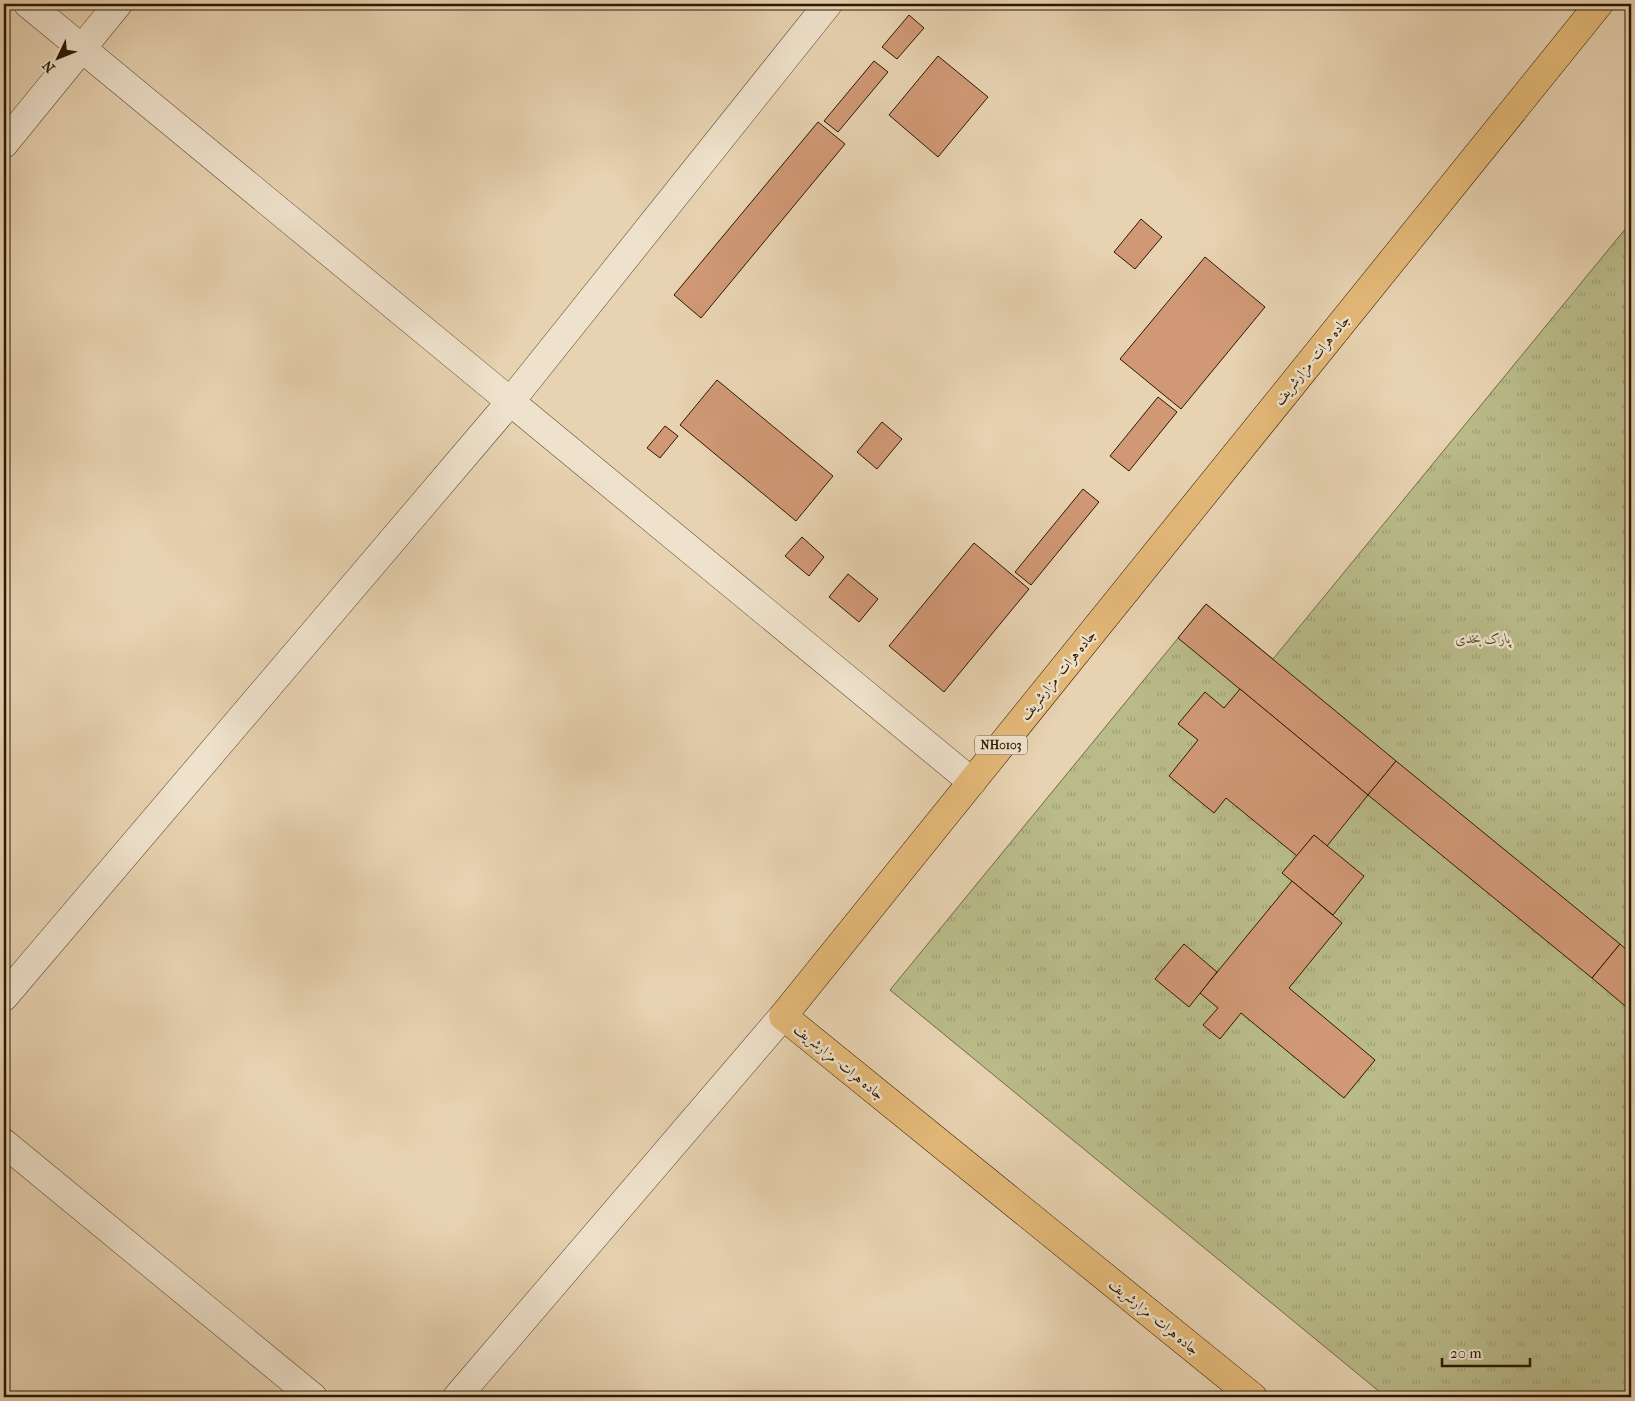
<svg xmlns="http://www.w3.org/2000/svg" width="1635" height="1401" viewBox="0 0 1635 1401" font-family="'IM FELL French Canon',Amiri,serif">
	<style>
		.grass { fill: url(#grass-tufts); stroke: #736a44 }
		.building { fill: #d09875; stroke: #2d1800 }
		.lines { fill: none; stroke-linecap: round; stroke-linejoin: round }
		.minor-casing { stroke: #5c462c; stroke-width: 29 }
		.tertiary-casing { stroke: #5c462c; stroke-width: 29 }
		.trunk-casing { stroke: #2d1800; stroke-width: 29 }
		.minor { stroke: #efe2cc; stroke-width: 28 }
		.tertiary { stroke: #efe2cc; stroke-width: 28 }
		.trunk { stroke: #e4b978; stroke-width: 28 }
		.labels { text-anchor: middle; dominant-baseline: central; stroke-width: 5; stroke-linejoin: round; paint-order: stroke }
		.shield { fill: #efe2cc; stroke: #67553d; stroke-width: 1 }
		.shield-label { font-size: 12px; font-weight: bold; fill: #2d1800 }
		.street-label { font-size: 14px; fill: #2d1800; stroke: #efe2cc }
		.park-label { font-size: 14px; font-style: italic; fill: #574929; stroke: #efe2cc }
	</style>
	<defs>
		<pattern id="grass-tufts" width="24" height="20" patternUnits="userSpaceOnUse" patternTransform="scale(1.25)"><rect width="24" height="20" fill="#b9bb89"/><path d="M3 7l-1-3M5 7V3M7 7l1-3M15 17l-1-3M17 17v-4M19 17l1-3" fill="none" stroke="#9fa074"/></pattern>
	</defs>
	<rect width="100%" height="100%" fill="#e7d2b1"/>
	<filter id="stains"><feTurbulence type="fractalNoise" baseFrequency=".004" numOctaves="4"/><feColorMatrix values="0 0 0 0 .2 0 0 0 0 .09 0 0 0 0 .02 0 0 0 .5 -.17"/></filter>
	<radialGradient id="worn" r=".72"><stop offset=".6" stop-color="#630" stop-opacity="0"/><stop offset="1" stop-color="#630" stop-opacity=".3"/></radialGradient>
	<path class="grass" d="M1631,222V1397H1386L890,990L1206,604L1273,659Z"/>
	<g class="building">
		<path d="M909,15L924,28L897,59L882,47Z"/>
		<path d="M938,56L988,97L938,157L889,115Z"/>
		<path d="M874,61L888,72L838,132L824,121Z"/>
		<path d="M818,122L845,144L701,318L674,295Z"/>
		<path d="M1141,219L1162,237L1135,269L1114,252Z"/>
		<path d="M1205,257L1265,307L1181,409L1120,359Z"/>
		<path d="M717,380L833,476L796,521L680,425Z"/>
		<path d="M1158,397L1177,412L1129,471L1110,456Z"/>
		<path d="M882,422L902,439L877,469L857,452Z"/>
		<path d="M665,426L678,436L660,458L647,448Z"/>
		<path d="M1083,489L1099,502L1031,585L1015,572Z"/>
		<path d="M802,537L824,557L809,576L785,556Z"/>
		<path d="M974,543L1029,589L944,692L889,646Z"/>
		<path d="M848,574L878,599L859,622L829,597Z"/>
		<path d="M1206,604L1396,761L1368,795L1178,638Z"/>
		<path d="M1240,689L1368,795L1327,846L1314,835L1297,856L1226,798L1214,813L1169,776L1198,740L1178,724L1205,692L1224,708Z"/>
		<path d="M1396,761L1620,944L1592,978L1368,795Z"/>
		<path d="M1314,835L1364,876L1333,915L1282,873Z"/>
		<path d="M1292,881L1342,923L1289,988L1375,1060L1344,1098L1241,1013L1220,1039L1203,1025L1218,1008L1200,993Z"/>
		<path d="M1184,944L1217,972L1189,1007L1155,979Z"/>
		<path d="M1620,944L1631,954V1011L1592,978Z"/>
	</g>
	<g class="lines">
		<g class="minor-casing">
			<g id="minor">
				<path d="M28,4L972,782"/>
				<path d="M4,144L118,4"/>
				<path d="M4,997L510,402L828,4"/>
				<path d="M4,1143L313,1397"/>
			</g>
		</g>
		<g class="tertiary-casing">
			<path id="tertiary" d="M457,1397L783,1016"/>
		</g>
		<g class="trunk-casing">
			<path id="trunk" d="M1253,1397L783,1016L1599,4"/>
		</g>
		<use href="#minor" class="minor"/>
		<use href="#tertiary" class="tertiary"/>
		<use href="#trunk" class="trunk"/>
	</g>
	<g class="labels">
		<rect class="shield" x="975" y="735.5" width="52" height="19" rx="4"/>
		<g class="shield-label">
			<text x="1001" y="745">NH0103</text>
		</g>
		<g class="street-label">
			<text transform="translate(1312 360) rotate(-51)">جاده هرات- مزارشریف</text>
			<text transform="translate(1058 675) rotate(-51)">جاده هرات- مزارشریف</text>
			<text transform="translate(839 1062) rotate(39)">جاده هرات- مزارشریف</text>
			<text transform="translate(1154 1317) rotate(39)">جاده هرات- مزارشریف</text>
		</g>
		<g class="park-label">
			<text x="1483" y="638">پارک بخدی</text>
		</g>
	</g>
	<rect width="1635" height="1401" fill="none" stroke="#e7d2b1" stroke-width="20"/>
	<rect x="5" y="5" width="1625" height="1391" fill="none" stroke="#2d1800" stroke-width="2.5"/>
	<rect x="10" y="10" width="1615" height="1381" fill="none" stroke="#2d1800"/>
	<g transform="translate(58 58) rotate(227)" stroke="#efe2cc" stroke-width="4" paint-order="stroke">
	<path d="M0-4L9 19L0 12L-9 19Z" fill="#2d1800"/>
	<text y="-8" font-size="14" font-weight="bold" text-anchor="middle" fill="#2d1800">N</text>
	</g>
	<path d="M1442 1358v8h88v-8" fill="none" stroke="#2d1800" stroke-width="2.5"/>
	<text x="1450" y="1358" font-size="15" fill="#2d1800" stroke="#efe2cc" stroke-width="4" paint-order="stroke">20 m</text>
	<rect width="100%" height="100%" filter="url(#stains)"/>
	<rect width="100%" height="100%" fill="url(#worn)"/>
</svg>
